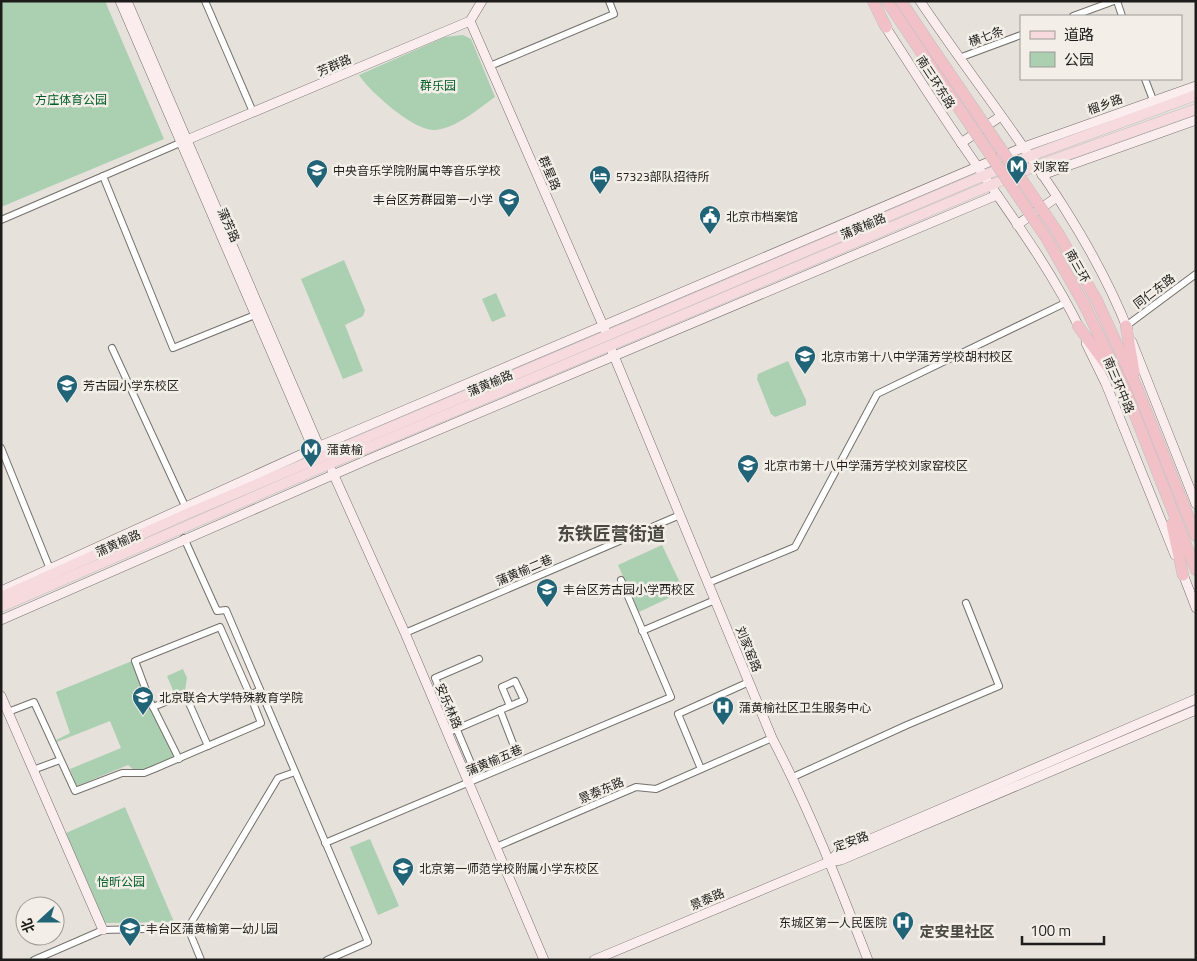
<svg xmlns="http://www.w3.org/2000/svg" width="1197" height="961" viewBox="0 0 1197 961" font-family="'Titillium Web','Noto Sans SC',sans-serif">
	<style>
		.green { fill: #abcfb1 }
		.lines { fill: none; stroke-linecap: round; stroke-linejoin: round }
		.street-casing { stroke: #76716c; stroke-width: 8 }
		.secondary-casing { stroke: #76716c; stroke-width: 10 }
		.primary-casing { stroke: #c0bfbf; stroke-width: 11 }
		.highway-casing { stroke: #c0bfbf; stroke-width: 12 }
		.street { stroke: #fff; stroke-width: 6 }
		.secondary { stroke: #fbecee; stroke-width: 9 }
		.primary { stroke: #f7dadd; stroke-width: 10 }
		.highway { stroke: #f1c1c7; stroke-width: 11 }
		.highway-bridge-casing { stroke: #c0bfbf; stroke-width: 12; stroke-linecap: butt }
		.highway-bridge { stroke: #f1c1c7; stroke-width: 11 }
		.labels { text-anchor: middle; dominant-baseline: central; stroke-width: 5; stroke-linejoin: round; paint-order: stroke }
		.street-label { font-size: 12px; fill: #1e1c1a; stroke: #f3eee8 }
		.park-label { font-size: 12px; fill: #005e26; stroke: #f3eee8 }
		.poi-label { font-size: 12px; fill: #1e1c1a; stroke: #f3eee8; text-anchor: start }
		.quarter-label { font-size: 15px; font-weight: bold; fill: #4c4843; stroke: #f3eee8 }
		.district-label { font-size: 18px; font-weight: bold; fill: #4c4843; stroke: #f3eee8 }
	</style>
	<rect width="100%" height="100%" fill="#e6e1db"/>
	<g class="green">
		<path d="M1,1H105L164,139L1,207Z"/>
		<path d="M463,35L471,39L495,97C478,109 457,128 435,130C415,132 369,91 359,75L445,37Z"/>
		<path d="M344,260L365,310L363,316L345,325L363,371L343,379L301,279Z"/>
		<path d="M496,293L506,316L492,322L482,299Z"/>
		<path d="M788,361L806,400V405L775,417L771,414L757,379L758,374Z"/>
		<path d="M662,545L684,591L639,612L618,565Z"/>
		<path d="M132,661L150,701L137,706L148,702L152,713L177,756L145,770H134L128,765L77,786L70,769L121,748L110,721L57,742L56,740L70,733L56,692Z"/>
		<path d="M183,669L187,678L185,691L175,695L167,676Z"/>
		<path d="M125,807L174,922L104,923L66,833Z"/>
		<path d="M370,839L399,906L378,915L350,847Z"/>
	</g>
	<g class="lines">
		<g class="street-casing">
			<g id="street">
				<path d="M205,1L253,112"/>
				<path d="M1117,1L1122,16"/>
				<path d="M1073,16L1114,1"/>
				<path d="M959,58L1021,35"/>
				<path d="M490,66L614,14L609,1"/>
				<path d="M1145,79L1153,100"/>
				<path d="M103,176L173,348L255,315"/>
				<path d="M1,220L180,143"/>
				<path d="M1126,326L1196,274"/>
				<path d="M112,348L185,506"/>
				<path d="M1,448L50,569"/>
				<path d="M184,538L217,611L226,610L368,942L327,960"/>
				<path d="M708,583L795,547L877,394L1065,303"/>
				<path d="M642,631L715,600"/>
				<path d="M405,633L680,515"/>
				<path d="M153,707L185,694L208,746"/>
				<path d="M500,710L517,754"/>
				<path d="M8,712L34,702L75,791L122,773H144L154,769L261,723L250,695L260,690"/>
				<path d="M447,733L510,706L502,687L515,681L524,700L510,706"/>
				<path d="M179,759L150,701L135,661L220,627L250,695"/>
				<path d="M701,769L678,714L749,682"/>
				<path d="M33,770L60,760"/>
				<path d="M476,775L435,678L479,659"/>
				<path d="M793,777L907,725L999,686L966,603"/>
				<path d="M325,843L671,697L621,580"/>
				<path d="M496,847L636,787L656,789L772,738"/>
				<path d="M188,928L201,960"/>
				<path d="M34,960L103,930L188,928L278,778L295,772"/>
			</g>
		</g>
		<g class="secondary-casing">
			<g id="secondary">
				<path d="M120,1L315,453"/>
				<path d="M127,1L321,451"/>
				<path d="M920,1C991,107 1081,211 1128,330"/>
				<path d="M470,21L605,330"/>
				<path d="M883,23C913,70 943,117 975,163C1013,218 1052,271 1081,331"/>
				<path d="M182,142L470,21L482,1"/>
				<path d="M961,143L1001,116"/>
				<path d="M1042,175L1196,120"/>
				<path d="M1017,225L1057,197"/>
				<path d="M1132,342L1196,504"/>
				<path d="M1086,343L1106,384L1175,555"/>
				<path d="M612,351L772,738C810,810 839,885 868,960"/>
				<path d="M332,471L405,633L544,960"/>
				<path d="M1181,569L1196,608"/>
				<path d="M1,591L313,449L1024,147L1196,86"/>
				<path d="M1,620L374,457L997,195"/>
				<path d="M1,696L103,930"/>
				<path d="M829,862L838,853L1196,699"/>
				<path d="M594,960L829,862L841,860L1196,710"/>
			</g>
		</g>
		<g class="primary-casing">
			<g id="primary">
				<path d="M1,597L189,513L1030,156L1196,95"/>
				<path d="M1,607L327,465L1036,166L1196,109"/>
			</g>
		</g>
		<g class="highway-casing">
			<g id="highway">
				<path d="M873,1L886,27"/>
				<path d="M887,1L915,43"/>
				<path d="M901,1L925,37"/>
				<path d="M1097,301L1137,388L1196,536"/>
				<path d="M1085,306L1126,392L1196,570"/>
				<path d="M1078,326L1109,368"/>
				<path d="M1126,326L1134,372"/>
				<path d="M1172,524L1183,575"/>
			</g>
		</g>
		<use href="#street" class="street"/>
		<use href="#secondary" class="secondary"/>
		<use href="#primary" class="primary"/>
		<use href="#highway" class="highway"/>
		<g class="highway-bridge-casing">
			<g id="highway-bridge">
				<path d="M925,37L1058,233L1097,301"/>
				<path d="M915,43L1047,239L1085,306"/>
			</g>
		</g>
		<use href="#highway-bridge" class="highway-bridge"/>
	</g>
	<defs>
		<g id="metro-pin" transform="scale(1.125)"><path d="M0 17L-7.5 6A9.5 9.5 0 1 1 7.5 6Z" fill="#216477" stroke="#f3eee8"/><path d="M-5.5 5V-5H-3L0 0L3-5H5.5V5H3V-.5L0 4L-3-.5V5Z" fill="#fff"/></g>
		<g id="school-pin" transform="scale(1.125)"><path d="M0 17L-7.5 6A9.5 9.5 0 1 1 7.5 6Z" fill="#216477" stroke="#f3eee8"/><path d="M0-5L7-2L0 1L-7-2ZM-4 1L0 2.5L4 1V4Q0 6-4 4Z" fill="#fff"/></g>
		<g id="hotel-pin" transform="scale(1.125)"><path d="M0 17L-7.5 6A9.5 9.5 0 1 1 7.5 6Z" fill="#216477" stroke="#f3eee8"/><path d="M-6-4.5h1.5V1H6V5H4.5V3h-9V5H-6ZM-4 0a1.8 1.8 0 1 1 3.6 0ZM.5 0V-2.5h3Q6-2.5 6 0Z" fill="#fff"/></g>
		<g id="civic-pin" transform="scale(1.125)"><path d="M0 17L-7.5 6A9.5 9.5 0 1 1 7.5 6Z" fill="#216477" stroke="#f3eee8"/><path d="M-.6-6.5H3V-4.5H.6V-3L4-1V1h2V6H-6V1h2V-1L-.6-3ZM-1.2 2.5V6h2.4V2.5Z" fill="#fff"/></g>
		<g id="university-pin" transform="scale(1.125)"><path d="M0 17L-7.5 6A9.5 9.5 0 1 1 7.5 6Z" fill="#216477" stroke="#f3eee8"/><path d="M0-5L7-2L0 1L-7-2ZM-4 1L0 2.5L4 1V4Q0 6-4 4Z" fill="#fff"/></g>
		<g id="hospital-pin" transform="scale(1.125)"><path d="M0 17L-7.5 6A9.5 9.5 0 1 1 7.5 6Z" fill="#216477" stroke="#f3eee8"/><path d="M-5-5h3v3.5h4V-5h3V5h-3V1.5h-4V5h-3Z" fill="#fff"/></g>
	</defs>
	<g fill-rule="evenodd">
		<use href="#metro-pin" x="1017" y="166"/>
		<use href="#school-pin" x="317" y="170"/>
		<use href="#hotel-pin" x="600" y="176"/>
		<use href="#school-pin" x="509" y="199"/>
		<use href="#civic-pin" x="710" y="216"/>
		<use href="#school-pin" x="805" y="356"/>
		<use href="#school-pin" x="67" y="385"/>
		<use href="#metro-pin" x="311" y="449"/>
		<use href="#school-pin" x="748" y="465"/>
		<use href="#school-pin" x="547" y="589"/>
		<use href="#university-pin" x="143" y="697"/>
		<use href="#hospital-pin" x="723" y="707"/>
		<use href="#school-pin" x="403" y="868"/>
		<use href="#hospital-pin" x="903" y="922"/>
		<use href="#school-pin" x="130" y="928"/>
	</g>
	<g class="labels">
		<g class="street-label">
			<text transform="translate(986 36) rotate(-20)">横七条</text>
			<text transform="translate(334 65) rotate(-23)">芳群路</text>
			<text transform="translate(936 82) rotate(57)">南三环东路</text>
			<text transform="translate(1105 104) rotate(-20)">榴乡路</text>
			<text transform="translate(550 173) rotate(67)">群星路</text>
			<text transform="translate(229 225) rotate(66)">蒲芳路</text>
			<text transform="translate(863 226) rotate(-23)">蒲黄榆路</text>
			<text transform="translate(1078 266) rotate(61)">南三环</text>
			<text transform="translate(1154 291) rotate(-37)">同仁东路</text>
			<text transform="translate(490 383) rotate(-23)">蒲黄榆路</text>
			<text transform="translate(1119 385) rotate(67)">南三环中路</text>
			<text transform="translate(118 543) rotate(-24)">蒲黄榆路</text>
			<text transform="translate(524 570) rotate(-23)">蒲黄榆二巷</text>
			<text transform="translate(749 649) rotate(68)">刘家窑路</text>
			<text transform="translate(449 706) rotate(67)">安乐林路</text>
			<text transform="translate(494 760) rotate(-23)">蒲黄榆五巷</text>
			<text transform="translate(601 790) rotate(-23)">景泰东路</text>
			<text transform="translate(851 841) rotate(-20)">定安路</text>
			<text transform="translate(707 899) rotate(-23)">景泰路</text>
		</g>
		<g class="park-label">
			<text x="438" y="85">群乐园</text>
			<text x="71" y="99">方庄体育公园</text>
			<text x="121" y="881">怡昕公园</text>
		</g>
		<g class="poi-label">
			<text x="1033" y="166">刘家窑</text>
			<text x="333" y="170">中央音乐学院附属中等音乐学校</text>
			<text x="616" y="176">57323部队招待所</text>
			<text x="493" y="199" text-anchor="end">丰台区芳群园第一小学</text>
			<text x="726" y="216">北京市档案馆</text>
			<text x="821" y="356">北京市第十八中学蒲芳学校胡村校区</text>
			<text x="83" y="385">芳古园小学东校区</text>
			<text x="327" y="449">蒲黄榆</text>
			<text x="764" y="465">北京市第十八中学蒲芳学校刘家窑校区</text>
			<text x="563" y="589">丰台区芳古园小学西校区</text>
			<text x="159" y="697">北京联合大学特殊教育学院</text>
			<text x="739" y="707">蒲黄榆社区卫生服务中心</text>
			<text x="419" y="868">北京第一师范学校附属小学东校区</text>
			<text x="887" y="922" text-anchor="end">东城区第一人民医院</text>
			<text x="146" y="928">丰台区蒲黄榆第一幼儿园</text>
		</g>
		<g class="quarter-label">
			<text x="957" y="931">定安里社区</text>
		</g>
		<g class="district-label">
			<text x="611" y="533">东铁匠营街道</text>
		</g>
	</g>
	<rect width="1197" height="961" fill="none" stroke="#1e1c1a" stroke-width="5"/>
	<rect x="1020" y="15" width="162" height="65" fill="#f3eee8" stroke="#9e9a96"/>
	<rect x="1030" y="31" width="25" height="8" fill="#f7dadd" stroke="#9e9a96"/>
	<text x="1064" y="40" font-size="15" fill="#1e1c1a">道路</text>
	<rect x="1030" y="52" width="25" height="15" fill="#abcfb1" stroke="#9e9a96"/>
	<text x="1064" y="65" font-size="15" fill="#1e1c1a">公园</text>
	<g transform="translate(40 921) rotate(249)"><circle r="24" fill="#f3eee8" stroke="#9e9a96"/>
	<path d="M0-4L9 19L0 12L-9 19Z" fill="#216477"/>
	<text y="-8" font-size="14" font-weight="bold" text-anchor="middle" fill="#1e1c1a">北</text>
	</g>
	<path d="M1022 936v8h82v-8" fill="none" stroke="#1e1c1a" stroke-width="2.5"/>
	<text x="1030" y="936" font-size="15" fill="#1e1c1a" stroke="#f3eee8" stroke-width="4" paint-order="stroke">100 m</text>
</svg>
